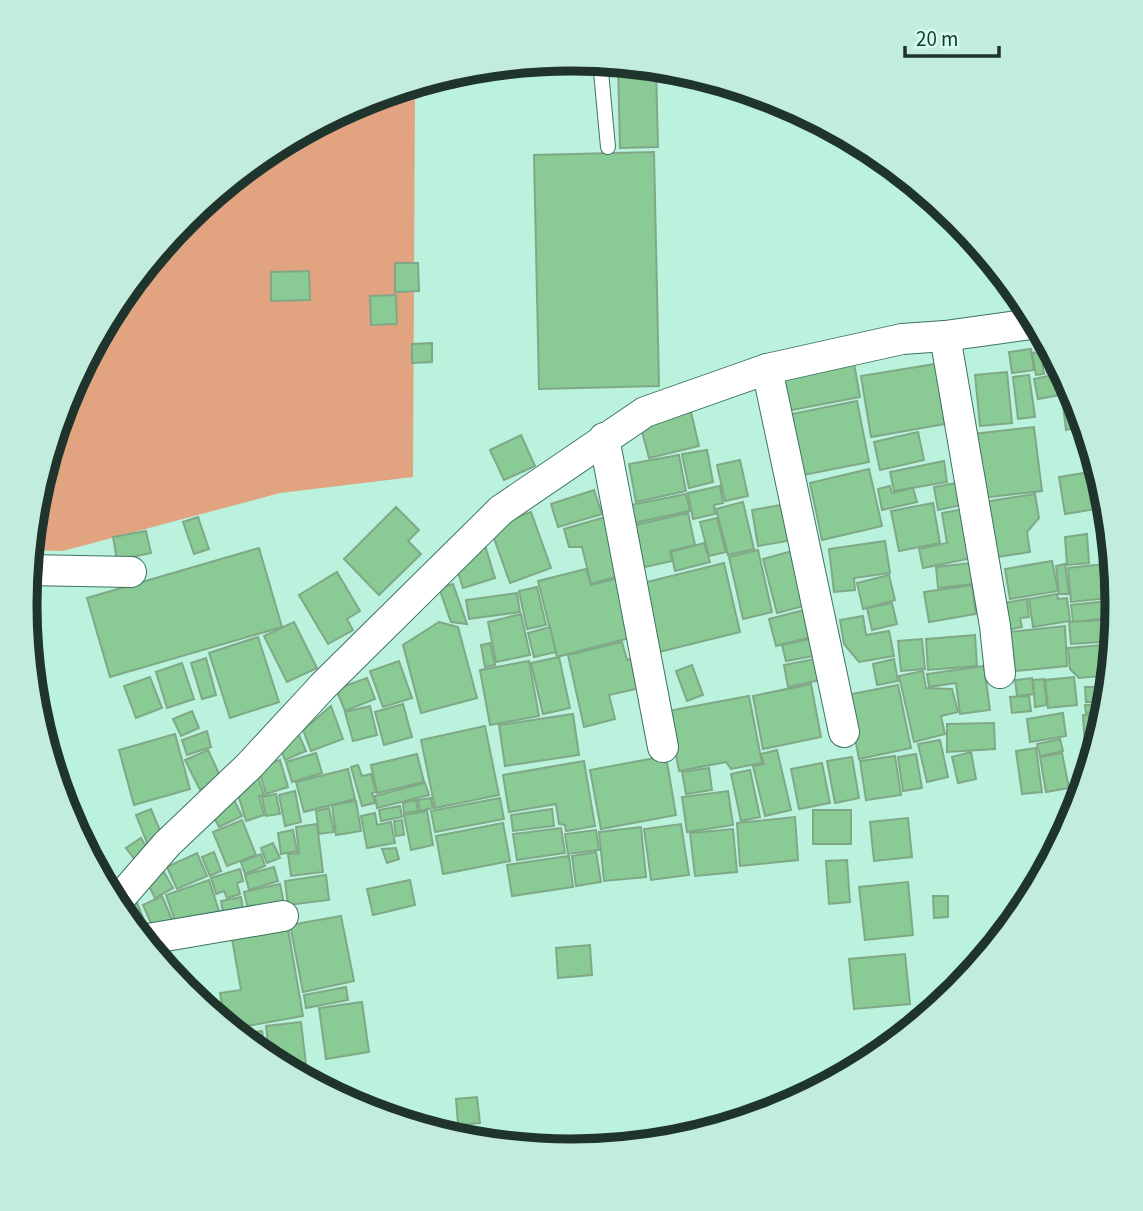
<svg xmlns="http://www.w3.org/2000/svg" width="1143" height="1211" viewBox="0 0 1143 1211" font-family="'Source Sans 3',sans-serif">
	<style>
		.green { fill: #e1a380 }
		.building { fill: #89ca95; stroke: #80a887; stroke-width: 2 }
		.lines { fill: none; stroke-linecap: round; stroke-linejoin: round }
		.service-casing { stroke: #3d7361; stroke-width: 16 }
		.minor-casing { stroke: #3d7361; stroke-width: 32 }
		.service { stroke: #fff; stroke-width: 14 }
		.minor { stroke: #fff; stroke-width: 30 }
		.rim { fill: none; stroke: #1e342c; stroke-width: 9 }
	</style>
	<rect width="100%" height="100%" fill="#baf2dd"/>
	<path class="green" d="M415,84L413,477L280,493L63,551L30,550L35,498L66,396L117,301L185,218L268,150L363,100Z"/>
	<g class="building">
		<path d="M618,63L656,67L658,147L620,148Z"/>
		<path d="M654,152L659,386L539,389L534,155Z"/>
		<path d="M395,263H418L419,291L395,292Z"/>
		<path d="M309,271L310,300L271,301V272Z"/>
		<path d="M396,295L397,324L371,325L370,296Z"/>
		<path d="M432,343V362L412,363V344Z"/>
		<path d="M1031,349L1034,370L1012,373L1009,352Z"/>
		<path d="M1041,352L1044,374L1036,375L1032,353Z"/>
		<path d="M1055,356L1062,369L1047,373L1044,358Z"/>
		<path d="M854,363L860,397L781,412L775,378Z"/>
		<path d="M935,364L945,424L871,437L861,376Z"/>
		<path d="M1007,372L1012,423L980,426L975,375Z"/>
		<path d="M1062,373L1066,394L1038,399L1034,379Z"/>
		<path d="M1029,375L1035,417L1018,419L1013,377Z"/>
		<path d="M857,401L869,462L798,476L787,415Z"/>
		<path d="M1079,404L1084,420L1073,422L1074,428L1066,430L1063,406Z"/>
		<path d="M691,412L699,446L649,458L640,424Z"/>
		<path d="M1085,422L1091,446L1081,449L1077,427Z"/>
		<path d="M1034,427L1042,491L982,498L974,434Z"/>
		<path d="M918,432L924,460L880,470L874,442Z"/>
		<path d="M521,435L535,466L504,480L490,450Z"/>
		<path d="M707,450L713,482L689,488L682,454Z"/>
		<path d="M679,455L686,491L636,502L629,464Z"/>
		<path d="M740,460L748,496L725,501L717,465Z"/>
		<path d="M944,461L947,482L894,491L890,472Z"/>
		<path d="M869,469L882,526L822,540L810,483Z"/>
		<path d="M1096,471L1102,508L1065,514L1059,477Z"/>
		<path d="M962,482L966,504L938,510L934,487Z"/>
		<path d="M720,486L723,503L714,505L715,514L693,519L688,493Z"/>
		<path d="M890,486L892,493L913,488L917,502L882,510L878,489Z"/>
		<path d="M594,490L602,514L558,527L551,504Z"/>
		<path d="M686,494L690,511L634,523L631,505Z"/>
		<path d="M1035,494L1039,518L1027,532L1030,552L991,558L983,502Z"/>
		<path d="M743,502L754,549L728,555L716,509Z"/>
		<path d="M933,503L940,543L899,551L891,511Z"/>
		<path d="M787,504L793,540L758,546L752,510Z"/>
		<path d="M396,507L419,530L408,541L421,554L379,595L344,559Z"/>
		<path d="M964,509L972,558L923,568L919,549L947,543L942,513Z"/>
		<path d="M531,512L551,568L510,583L490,527Z"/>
		<path d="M688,513L695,545L670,551L672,561L640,568L631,526Z"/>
		<path d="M609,516L625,574L591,584L582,547H569L564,529Z"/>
		<path d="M198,517L209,549L194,554L183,522Z"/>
		<path d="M717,518L726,552L709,556L700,522Z"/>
		<path d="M146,531L151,553L117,560L113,537Z"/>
		<path d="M1111,531L1114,561L1102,562L1099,532Z"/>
		<path d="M1087,534L1089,563L1067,565L1065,537Z"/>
		<path d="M483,539L495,578L463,588L455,563Z"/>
		<path d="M885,541L890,573L854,578L855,590L834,592L829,549Z"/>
		<path d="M704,543L710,562L675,571L671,552Z"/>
		<path d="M259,548L282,627L110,677L87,598Z"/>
		<path d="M758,550L772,612L743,619L729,557Z"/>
		<path d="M792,551L807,605L777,613L763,559Z"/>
		<path d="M1052,561L1058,591L1010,599L1005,569Z"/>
		<path d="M724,563L740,632L655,653L639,584Z"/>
		<path d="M971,563L973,584L938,588L936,567Z"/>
		<path d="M1114,563L1118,597L1071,602L1068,568Z"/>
		<path d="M1065,564L1069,594H1059L1056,566Z"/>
		<path d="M586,569L591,585L618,578L633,637L557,657L538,581Z"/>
		<path d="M337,572L360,611L347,619L353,630L328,644L299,595Z"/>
		<path d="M889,575L895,600L863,609L857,583Z"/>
		<path d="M453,584L467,624L451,622L439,588Z"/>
		<path d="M972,585L976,614L929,622L924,592Z"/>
		<path d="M537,587L546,625L527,629L519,591Z"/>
		<path d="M517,593L520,612L469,619L466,600Z"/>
		<path d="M1057,594L1058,599L1067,598L1070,621L1033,627L1029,599Z"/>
		<path d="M1027,599L1029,617L1020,618L1022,627L1003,631L998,604Z"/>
		<path d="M1118,600L1117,617L1073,622L1071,605Z"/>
		<path d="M892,603L897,624L872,630L867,608Z"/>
		<path d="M808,609L815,636L776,646L769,619Z"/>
		<path d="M521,614L530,655L496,662L488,622Z"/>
		<path d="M863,616L866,635L889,631L894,656L859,662L844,644L840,620Z"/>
		<path d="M1117,619L1115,641L1071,644L1069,622Z"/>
		<path d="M294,622L317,668L287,682L264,636Z"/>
		<path d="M439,622L458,627L477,698L421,713L403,645Z"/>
		<path d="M1065,626L1067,666L1015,671L1013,654L1003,655L999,633Z"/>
		<path d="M550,627L556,652L534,657L528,633Z"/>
		<path d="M975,635L977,666L928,670L926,639Z"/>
		<path d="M258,637L279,702L230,718L209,653Z"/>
		<path d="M815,638L819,655L786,661L782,645Z"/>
		<path d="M922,639L925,669L901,671L898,641Z"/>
		<path d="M622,642L627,660L633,658L640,688L609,695L615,719L584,727L568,655Z"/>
		<path d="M490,643L495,665L485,667L481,645Z"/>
		<path d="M1114,644L1112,675L1079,678L1070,669L1068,648Z"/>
		<path d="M559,657L570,708L543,714L531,663Z"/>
		<path d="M206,658L216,695L202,699L191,663Z"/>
		<path d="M815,659L820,680L788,687L784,665Z"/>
		<path d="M894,659L898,681L877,685L873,664Z"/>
		<path d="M399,661L412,698L383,707L370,671Z"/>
		<path d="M529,661L539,716L490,725L480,670Z"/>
		<path d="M182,663L194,699L167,708L156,672Z"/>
		<path d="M692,665L703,695L687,701L676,671Z"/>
		<path d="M984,666L990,710L960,714L956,683L929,687L927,674Z"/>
		<path d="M923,671L926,688L952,689L958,712L941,716L945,734L914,742L899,676Z"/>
		<path d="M150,677L162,708L136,718L124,686Z"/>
		<path d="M1074,677L1077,705L1048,708L1045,680Z"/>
		<path d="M367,678L375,699L345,711L336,689Z"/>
		<path d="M1032,678L1034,694L1017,696L1015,680Z"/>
		<path d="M1044,679L1047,705L1035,707L1033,680Z"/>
		<path d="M811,684L821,737L763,749L753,696Z"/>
		<path d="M898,685L911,748L859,759L847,695Z"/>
		<path d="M1085,687H1110L1109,702H1086Z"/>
		<path d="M749,696L762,763L731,769L726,762L679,771L668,711Z"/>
		<path d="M1029,696L1031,711L1012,713L1010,697Z"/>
		<path d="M403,704L412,737L384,745L375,712Z"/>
		<path d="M1109,704L1106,719L1098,720V712L1086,713L1085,705Z"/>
		<path d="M331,706L343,739L311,751L303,730Z"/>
		<path d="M370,706L377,735L353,741L345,712Z"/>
		<path d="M192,711L199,728L181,736L173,719Z"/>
		<path d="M1063,713L1066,736L1030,742L1027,719Z"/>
		<path d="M573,714L579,755L505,766L499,725Z"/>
		<path d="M1083,715H1096L1097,722H1105L1097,748L1085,749Z"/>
		<path d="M994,723L995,749L947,752V724Z"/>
		<path d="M485,726L499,795L435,808L421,740Z"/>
		<path d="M207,731L211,747L187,755L182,740Z"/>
		<path d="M175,734L190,789L134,805L119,750Z"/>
		<path d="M299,735L306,751L285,760L278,744Z"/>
		<path d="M1060,739L1063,751L1040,756L1037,744Z"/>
		<path d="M940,740L948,777L927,782L918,744Z"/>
		<path d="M1036,748L1042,792L1022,794L1016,751Z"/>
		<path d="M208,750L222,780L200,790L185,760Z"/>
		<path d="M777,750L791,810L765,816L753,766L764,764L761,754Z"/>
		<path d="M971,752L976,779L958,783L952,757Z"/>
		<path d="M316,753L322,773L292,782L286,762Z"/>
		<path d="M1062,753L1069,788L1046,792L1040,757Z"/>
		<path d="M417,754L424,782L377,793L371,765Z"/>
		<path d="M916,754L922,788L903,791L898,757Z"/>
		<path d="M666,756L676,815L601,829L590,770Z"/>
		<path d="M895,756L901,795L866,800L860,761Z"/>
		<path d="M852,757L859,798L835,803L827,761Z"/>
		<path d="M280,760L288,787L266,794L258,767Z"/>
		<path d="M584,761L595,826L566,831L565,825L559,824L556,804L509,812L503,775Z"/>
		<path d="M822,763L830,803L799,809L791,769Z"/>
		<path d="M358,765L362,776L371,774L376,792L372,793L375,803L362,806L351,767Z"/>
		<path d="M709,768L712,790L686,794L682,772Z"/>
		<path d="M348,769L355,799L304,812L296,782Z"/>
		<path d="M750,770L760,817L741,821L731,774Z"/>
		<path d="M257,774L264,795L259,796L264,815L246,821L234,781Z"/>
		<path d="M425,783L429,795L377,808L375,796Z"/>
		<path d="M295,791L301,822L285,826L279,795Z"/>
		<path d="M728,791L733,825L687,832L682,797Z"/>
		<path d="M276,794L280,814L266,816L262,797Z"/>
		<path d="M233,798L242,816L219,827L210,810Z"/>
		<path d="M431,798L433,808L420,811L418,800Z"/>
		<path d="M500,798L504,819L435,832L431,811Z"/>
		<path d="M416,800L418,811L404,813L403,803Z"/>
		<path d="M356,801L361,831L336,835L332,805Z"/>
		<path d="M400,806L402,817L381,821L379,810Z"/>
		<path d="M329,808L334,832L319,834L316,811Z"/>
		<path d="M151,809L161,833L148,845L136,815Z"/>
		<path d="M552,809L554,826L513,831L511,815Z"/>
		<rect x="813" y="810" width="38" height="34"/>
		<path d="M427,811L433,845L411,850L404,815Z"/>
		<path d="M375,813L377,825L391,822L395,843L367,848L361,816Z"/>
		<path d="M795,817L798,860L740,866L737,823Z"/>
		<path d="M908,818L912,857L874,861L870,822Z"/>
		<path d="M242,820L256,855L227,866L213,832Z"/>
		<path d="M402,820L404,835L396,836L394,821Z"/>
		<path d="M503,823L510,861L443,874L436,836Z"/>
		<path d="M317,824L323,872L291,876L288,854L299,853L296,827Z"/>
		<path d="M681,824L689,875L651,880L644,829Z"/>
		<path d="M641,827L646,877L604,881L599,832Z"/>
		<path d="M561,828L565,853L517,860L513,834Z"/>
		<path d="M733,829L737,872L695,876L690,833Z"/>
		<path d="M293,830L297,851L281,854L278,833Z"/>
		<path d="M596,830L599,850L568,854L565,834Z"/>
		<path d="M141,838L149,851L136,861L126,848Z"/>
		<path d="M273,843L280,858L267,863L261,848Z"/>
		<path d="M396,848L399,859L387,863L382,849Z"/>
		<path d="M214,852L221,871L210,876L202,857Z"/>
		<path d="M596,852L601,882L576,886L572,856Z"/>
		<path d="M197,853L207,876L177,889L167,867Z"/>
		<path d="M261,854L265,866L245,874L241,862Z"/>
		<path d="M569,856L573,887L512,896L507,865Z"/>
		<path d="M847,860L850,902L829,904L826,861Z"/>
		<path d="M274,867L278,881L249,890L245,875Z"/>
		<path d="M240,869L243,881L237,883L240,894L227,898L224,891L216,894L211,878Z"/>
		<path d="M164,872L173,888L155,898L147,882Z"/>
		<path d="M326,875L329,900L288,905L285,881Z"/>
		<path d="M209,880L219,911L177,926L166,895Z"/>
		<path d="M410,880L415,905L373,915L367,889Z"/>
		<path d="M908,882L913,935L865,940L859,887Z"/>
		<path d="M280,884L284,904L249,913L244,892Z"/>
		<path d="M162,896L174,924L155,932L143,905Z"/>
		<path d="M933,896H948V917L934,918Z"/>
		<path d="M241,897L243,908L223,912L221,901Z"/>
		<path d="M137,903L148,930L137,934L118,911Z"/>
		<path d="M341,916L354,981L303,992L290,925Z"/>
		<path d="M287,923L303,1016L230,1029L226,1026L220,993L241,990L231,933Z"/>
		<path d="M590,945L592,975L558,978L556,948Z"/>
		<path d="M905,954L910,1004L854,1009L849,959Z"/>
		<path d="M346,987L348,1000L306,1008L304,995Z"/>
		<path d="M362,1002L369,1052L326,1059L319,1008Z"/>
		<path d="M301,1022L308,1082L270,1062L266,1026Z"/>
		<path d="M262,1031L267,1059H266L241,1039V1034Z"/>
		<path d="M477,1097L480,1123L458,1125L456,1099Z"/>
	</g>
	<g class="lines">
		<g class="service-casing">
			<path id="service" d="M600,61L608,147"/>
		</g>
		<g class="minor-casing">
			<g id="minor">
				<path d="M945,336L995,626L1000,673"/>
				<path d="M767,369L844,732"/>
				<path d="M604,438L663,747"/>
				<path d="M28,570L131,572"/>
				<path d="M114,905L167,844L249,766L323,686L501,510L645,412L767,369L902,339L945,336L1038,323"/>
				<path d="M142,940L283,916"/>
			</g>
		</g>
		<use href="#service" class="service"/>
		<use href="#minor" class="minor"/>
	</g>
	<path d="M0 0H1143V1211H0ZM37 605a534 534 0 1 1 1068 0a534 534 0 1 1-1068 0Z" fill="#c2eddd" fill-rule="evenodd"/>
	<path class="rim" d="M37 605a534 534 0 1 1 1068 0a534 534 0 1 1-1068 0Z"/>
	<path d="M905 46v10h94v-10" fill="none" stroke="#1e342c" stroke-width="3.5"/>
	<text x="916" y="46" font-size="21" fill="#1e342c" stroke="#d0fdec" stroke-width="5" paint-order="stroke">20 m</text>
</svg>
